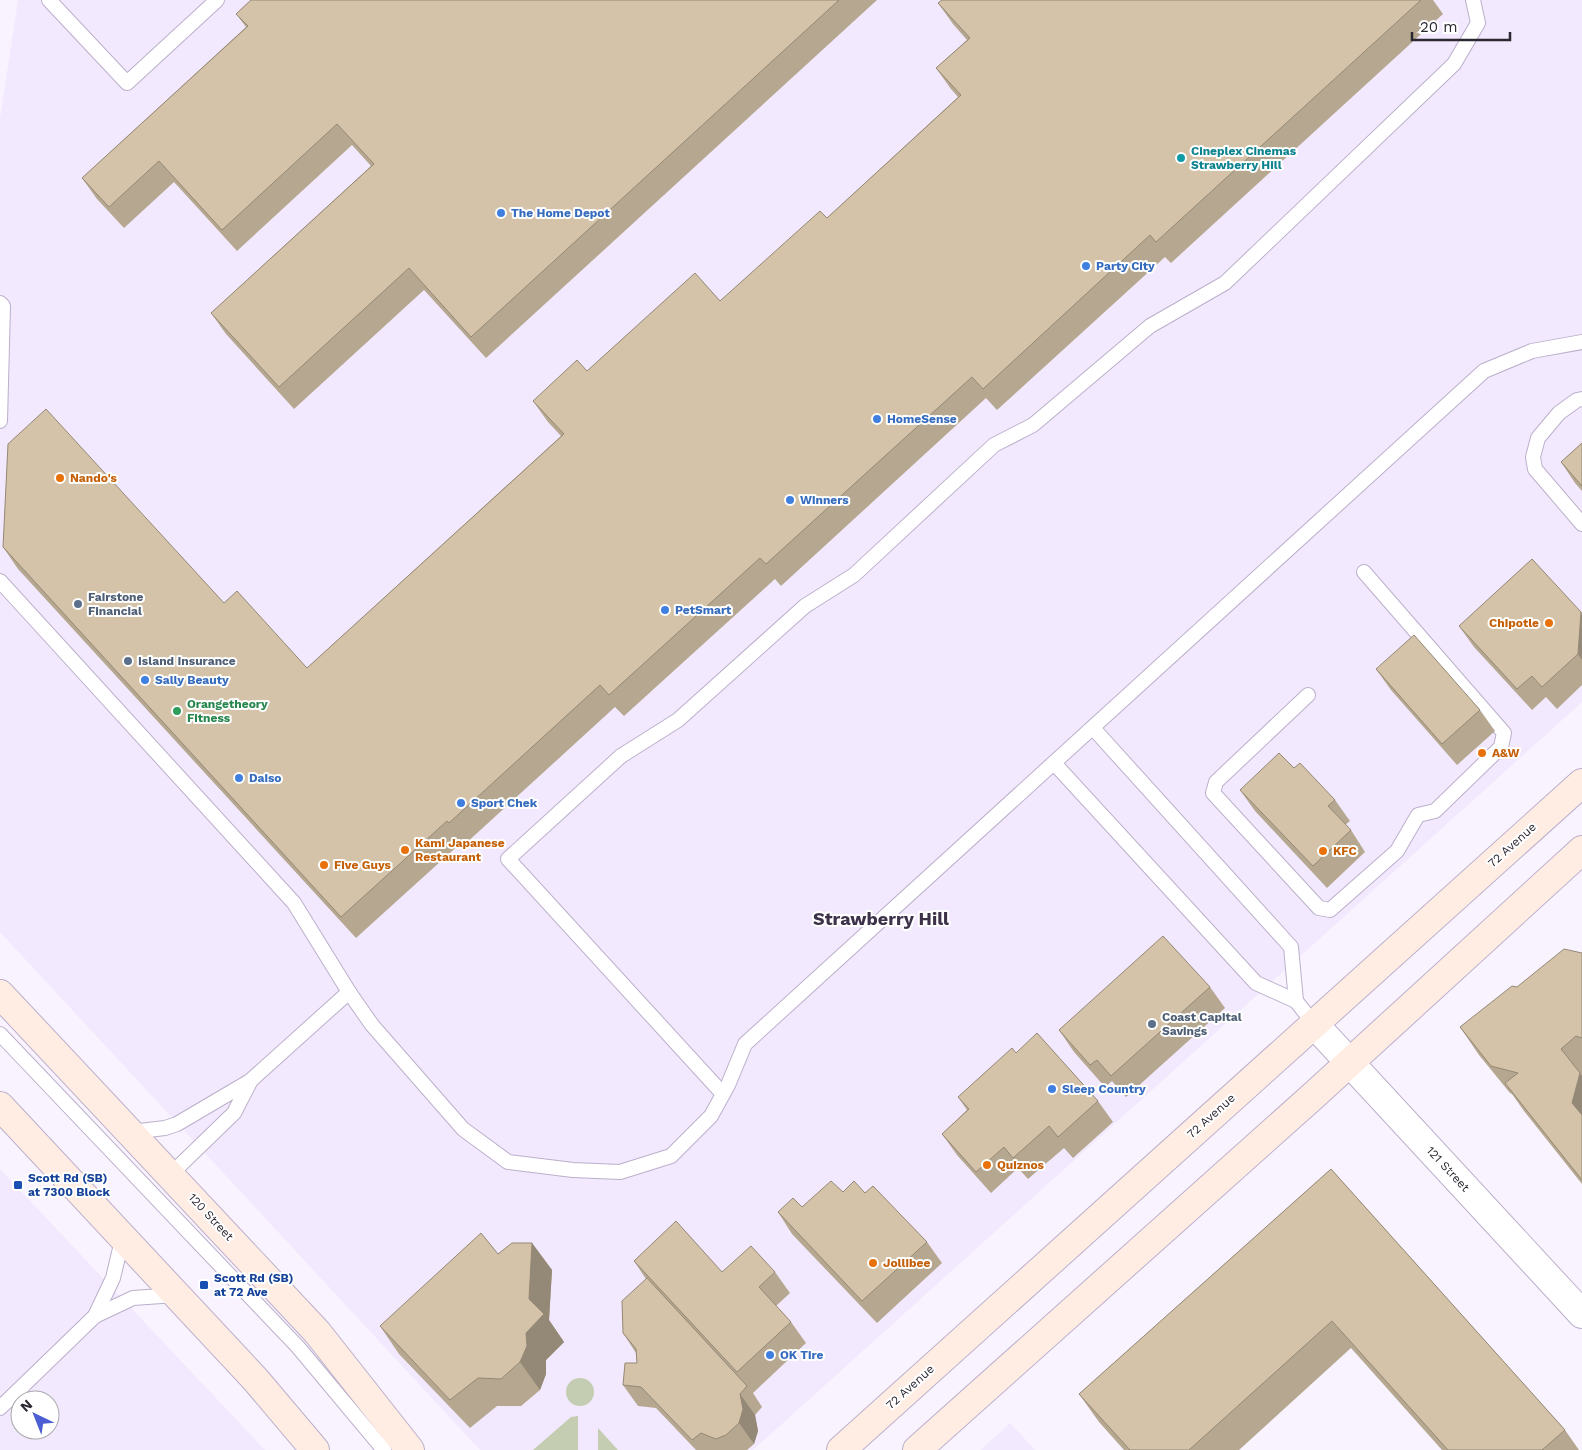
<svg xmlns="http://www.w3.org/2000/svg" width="1582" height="1450" viewBox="0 0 1582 1450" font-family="'Work Sans',sans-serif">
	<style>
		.built { fill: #f2e9fe; fill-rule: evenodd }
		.green { fill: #c4ccb1 }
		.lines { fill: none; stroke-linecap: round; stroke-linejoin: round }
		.lane-casing { stroke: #bcafcb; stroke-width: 16 }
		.street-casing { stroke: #bcafcb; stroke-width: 30 }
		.secondary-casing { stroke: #bcafcb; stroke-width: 30 }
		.lane { stroke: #fff; stroke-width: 14 }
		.street { stroke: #fff; stroke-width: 28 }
		.secondary { stroke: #ffede4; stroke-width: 28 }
		.wall { fill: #b6a890 }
		.shaded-wall { fill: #948876 }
		.building { fill: #d4c3a8; stroke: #948876 }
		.culture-dot { fill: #0f9aa8; stroke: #fff; stroke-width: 2 }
		.shop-dot { fill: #3f7fe0; stroke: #fff; stroke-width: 2 }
		.food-dot { fill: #e8710a; stroke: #fff; stroke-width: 2 }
		.service-dot { fill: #5c6f8a; stroke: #fff; stroke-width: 2 }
		.leisure-dot { fill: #2e9e5b; stroke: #fff; stroke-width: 2 }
		.transit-dot { fill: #1a4fb4; stroke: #fff; stroke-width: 2 }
		.labels { text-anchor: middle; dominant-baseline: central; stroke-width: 4; stroke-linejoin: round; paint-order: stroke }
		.culture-label { font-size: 12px; font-weight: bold; fill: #0d838f; stroke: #fff; text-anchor: start }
		.shop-label { font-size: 12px; font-weight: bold; fill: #366cbe; stroke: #fff; text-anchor: start }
		.food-label { font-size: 12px; font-weight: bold; fill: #c56008; stroke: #fff; text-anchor: start }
		.service-label { font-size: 12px; font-weight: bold; fill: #4e5e75; stroke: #fff; text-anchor: start }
		.leisure-label { font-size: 12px; font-weight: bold; fill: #27864d; stroke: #fff; text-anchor: start }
		.street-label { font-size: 12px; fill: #2c2832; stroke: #fff }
		.transit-label { font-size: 12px; font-weight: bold; fill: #164399; stroke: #fff; text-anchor: start }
		.district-label { font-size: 18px; font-weight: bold; fill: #3d3249; stroke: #fff }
	</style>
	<rect width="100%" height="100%" fill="#f8f3ff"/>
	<g class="built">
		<path d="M18,0H1582V702L753,1450H480L0,932V118Z"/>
		<path d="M0,1169L265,1450H0ZM20,1400H50V1430H20Z"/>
		<path d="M1010,1423L1035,1450H981Z"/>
	</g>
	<g class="green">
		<circle cx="580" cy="1392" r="14"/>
		<path d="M578,1416V1450H533L571,1417Z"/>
		<path d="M598,1428L618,1450H598Z"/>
	</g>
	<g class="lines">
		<g class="lane-casing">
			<g id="lane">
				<path d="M49,0L127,83L217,0"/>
				<path d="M0,303L3,306L0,421"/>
				<path d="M1582,399L1577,400L1559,413L1538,438L1533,457L1535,469L1582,524"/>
				<path d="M0,581L294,903L349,992"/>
				<path d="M1308,695L1216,782L1213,793L1319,908L1330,910L1397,851L1418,815L1435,811L1501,747L1504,733L1364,572"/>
				<path d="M1093,728L1291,947L1296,1001"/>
				<path d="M1054,763L1256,983L1296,1001L1314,1024"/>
				<path d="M0,1034L298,1347L384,1450"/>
				<path d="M723,1094L508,859L621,756L678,720L805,606L854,575L994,445L1033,425L1150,326L1225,283L1454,64L1478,23L1473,0"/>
				<path d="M131,1132L165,1128L177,1124L250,1081L349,992L372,1025L463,1129L508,1162L573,1170L620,1172L671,1156L711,1116L728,1085L745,1044L1484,371L1532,351L1582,342"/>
				<path d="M171,1174L234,1113L250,1082"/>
				<path d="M95,1316L113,1278L123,1236"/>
				<path d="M0,1408L95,1316L133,1298L176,1295"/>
			</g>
		</g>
		<g class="street-casing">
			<path id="street" d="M1314,1024L1582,1314"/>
		</g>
		<g class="secondary-casing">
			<g id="secondary">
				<path d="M0,994L317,1332L410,1450"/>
				<path d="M0,1106L255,1379L315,1450"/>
				<path d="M841,1450L1582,783"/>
				<path d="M917,1450L1313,1096L1582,850"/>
			</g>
		</g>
		<use href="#lane" class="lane"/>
		<use href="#street" class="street"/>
		<use href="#secondary" class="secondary"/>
	</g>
	<g class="wall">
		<path d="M251,0H877L486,358L424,290L294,409L226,334L211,313L371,166L352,145L237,251L174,182L124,228L97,199L82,178L246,27L236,14Z"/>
		<path d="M942,0H1433L1443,14L1171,263L1165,257L997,410L986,398L781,586L775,579L624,716L615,707L464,845L462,842L356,938L18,569L3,547L224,603L307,668L561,436L548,422L533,401L720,301L827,218L958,97L951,89L936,68L967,40L953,24L938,3Z"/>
		<path d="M1582,443V491L1575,483L1561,462Z"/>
		<path d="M1582,614V685L1557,709L1546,697L1532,710L1474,647L1459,626Z"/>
		<path d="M1376,669L1480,710L1495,731L1457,765L1391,690Z"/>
		<path d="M1294,768L1335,800L1350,821L1345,825L1351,830L1365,852L1327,888L1255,811L1240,790Z"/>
		<path d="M1582,953V1184L1524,1111L1512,1094L1510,1093L1479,1055L1460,1027Z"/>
		<path d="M1210,987L1225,1008L1126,1097L1112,1081L1105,1087L1074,1052L1059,1030Z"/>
		<path d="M958,1097L1098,1101L1113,1122L1073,1158L1064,1148L1028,1179L1018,1168L991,1193L957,1155L942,1134L967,1110Z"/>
		<path d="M1331,1169L1565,1430L1579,1450H1442L1351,1348L1239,1450H1124L1099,1422L1079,1394Z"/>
		<path d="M843,1192L865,1193L927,1242L942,1263L877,1323L792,1234L778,1212L802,1207Z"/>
		<path d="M532,1243L552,1270L549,1320L564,1342L546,1360V1374L540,1390L521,1406H497L470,1428L399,1354L380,1326Z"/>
		<path d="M634,1261L722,1272H775L790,1293L776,1306L791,1322L806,1343L753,1393L762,1407L755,1415L758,1431L754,1444L747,1450H696L656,1408L638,1406L623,1385L637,1363L636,1353L623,1333L646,1279Z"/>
	</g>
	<g class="shaded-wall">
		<path d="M1581,612L1582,614V660L1578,654Z"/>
		<path d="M1580,1073L1582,1076V1117L1572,1103Z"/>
		<path d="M532,1243L552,1270L549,1320L564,1342L546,1360V1374L540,1390L520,1362L526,1333Z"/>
		<path d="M740,1394L755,1415L758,1431L754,1444L739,1423Z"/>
	</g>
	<g class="building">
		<path d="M251,0H839L471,337L409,268L279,387L211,313L374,164L337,124L222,230L159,161L109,207L82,178L248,26L236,14Z"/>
		<path d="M942,0H1421L1156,242L1150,235L983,389L972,377L766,564L760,558L609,695L600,685L449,823L447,821L341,917L3,547L8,444L46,409L224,603L237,591L307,668L564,434L533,401L577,360L587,371L695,273L720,301L820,211L827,218L961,95L936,68L970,38L938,3Z"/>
		<path d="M1582,443V486L1561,462Z"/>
		<path d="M1532,559L1581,612L1578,654L1542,687L1532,676L1517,689L1459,626Z"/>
		<path d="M1414,635L1480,710L1442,744L1376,669Z"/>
		<path d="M1279,753L1294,768L1300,763L1335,800L1328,806L1351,830L1313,866L1240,790Z"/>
		<path d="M1163,936L1210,987L1111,1076L1097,1060L1090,1065L1059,1030Z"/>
		<path d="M1564,949L1582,953V1038L1576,1036L1561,1049L1580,1073L1572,1103L1582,1115V1180L1505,1083L1518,1073L1491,1066L1460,1027L1512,986L1517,987Z"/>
		<path d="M1037,1033L1098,1101L1058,1137L1049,1126L1013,1158L1004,1147L976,1172L942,1134L969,1109L958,1097L1012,1048L1016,1053Z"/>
		<path d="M1331,1169L1565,1430L1542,1450H1448L1332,1321L1189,1450H1130L1079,1394Z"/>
		<path d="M831,1181L843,1192L854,1181L865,1193L873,1186L927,1242L862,1301L778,1212L793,1198L802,1207Z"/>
		<path d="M676,1221L722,1272L751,1246L775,1272L759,1287L791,1322L737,1372L634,1261Z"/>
		<path d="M481,1233L498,1254L512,1243H532L529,1299L544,1314L526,1333L527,1346L520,1362L501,1379L478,1378L450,1400L380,1326Z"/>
		<path d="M647,1278L747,1386L740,1394L743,1409L739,1423L726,1435L716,1439L701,1433L692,1440L641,1387L623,1385L625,1363H637L636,1349L623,1333L622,1301Z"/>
	</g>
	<circle class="culture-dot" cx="1181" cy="158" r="5"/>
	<g class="shop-dot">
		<circle cx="501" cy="213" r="5"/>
		<circle cx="1086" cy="266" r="5"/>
		<circle cx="877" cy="419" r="5"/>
		<circle cx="790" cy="500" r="5"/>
		<circle cx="665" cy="610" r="5"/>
		<circle cx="145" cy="680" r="5"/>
		<circle cx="239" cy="778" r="5"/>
		<circle cx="461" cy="803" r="5"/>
		<circle cx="1052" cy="1089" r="5"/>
		<circle cx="770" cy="1355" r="5"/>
	</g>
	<g class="food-dot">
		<circle cx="60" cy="478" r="5"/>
		<circle cx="1549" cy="623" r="5"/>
		<circle cx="1482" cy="753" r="5"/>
		<circle cx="405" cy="850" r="5"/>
		<circle cx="1323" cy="851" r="5"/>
		<circle cx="324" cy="865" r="5"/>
		<circle cx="987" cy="1165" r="5"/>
		<circle cx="873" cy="1263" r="5"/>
	</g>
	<g class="service-dot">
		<circle cx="78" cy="604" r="5"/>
		<circle cx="128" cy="661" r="5"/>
		<circle cx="1152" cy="1024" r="5"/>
	</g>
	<circle class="leisure-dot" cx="177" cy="711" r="5"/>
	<g class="transit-dot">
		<rect x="13" y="1180" width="10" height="10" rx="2.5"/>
		<rect x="199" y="1280" width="10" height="10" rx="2.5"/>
	</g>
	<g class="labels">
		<g class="culture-label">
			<text x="1191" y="151">Cineplex Cinemas<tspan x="1191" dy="14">Strawberry Hill</tspan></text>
		</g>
		<g class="shop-label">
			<text x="511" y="213">The Home Depot</text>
			<text x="1096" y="266">Party City</text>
			<text x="887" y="419">HomeSense</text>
			<text x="800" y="500">Winners</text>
			<text x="675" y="610">PetSmart</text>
			<text x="155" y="680">Sally Beauty</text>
			<text x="249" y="778">Daiso</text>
			<text x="471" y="803">Sport Chek</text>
			<text x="1062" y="1089">Sleep Country</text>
			<text x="780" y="1355">OK Tire</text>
		</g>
		<g class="food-label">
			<text x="70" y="478">Nando's</text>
			<text x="1539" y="623" text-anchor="end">Chipotle</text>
			<text x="1492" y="753">A&amp;W</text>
			<text x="415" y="843">Kami Japanese<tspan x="415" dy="14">Restaurant</tspan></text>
			<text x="1333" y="851">KFC</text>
			<text x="334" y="865">Five Guys</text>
			<text x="997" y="1165">Quiznos</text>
			<text x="883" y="1263">Jollibee</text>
		</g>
		<g class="service-label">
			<text x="88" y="597">Fairstone<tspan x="88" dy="14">Financial</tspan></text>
			<text x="138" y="661">Island Insurance</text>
			<text x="1162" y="1017">Coast Capital<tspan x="1162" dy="14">Savings</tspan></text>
		</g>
		<g class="leisure-label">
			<text x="187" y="704">Orangetheory<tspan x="187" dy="14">Fitness</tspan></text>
		</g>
		<g class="street-label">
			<text transform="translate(1512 845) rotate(-42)">72 Avenue</text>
			<text transform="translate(1211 1116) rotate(-42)">72 Avenue</text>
			<text transform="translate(1448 1169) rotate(47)">121 Street</text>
			<text transform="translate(211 1217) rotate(47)">120 Street</text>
			<text transform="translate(910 1387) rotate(-42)">72 Avenue</text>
		</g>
		<g class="transit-label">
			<text x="28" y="1178">Scott Rd (SB)<tspan x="28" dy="14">at 7300 Block</tspan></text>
			<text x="214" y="1278">Scott Rd (SB)<tspan x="214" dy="14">at 72 Ave</tspan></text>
		</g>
		<g class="district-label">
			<text x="881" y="918">Strawberry Hill</text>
		</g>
	</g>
	<g transform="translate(35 1415) rotate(317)"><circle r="24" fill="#ffffff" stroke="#aba9ad"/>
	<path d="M0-4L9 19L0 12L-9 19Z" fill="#4b5ed3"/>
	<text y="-8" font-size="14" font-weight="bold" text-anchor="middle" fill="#2c2832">N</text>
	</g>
	<path d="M1412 32v8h98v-8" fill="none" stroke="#2c2832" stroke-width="2.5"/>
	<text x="1420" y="32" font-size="15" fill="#2c2832" stroke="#ffffff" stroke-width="4" paint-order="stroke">20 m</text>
</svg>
